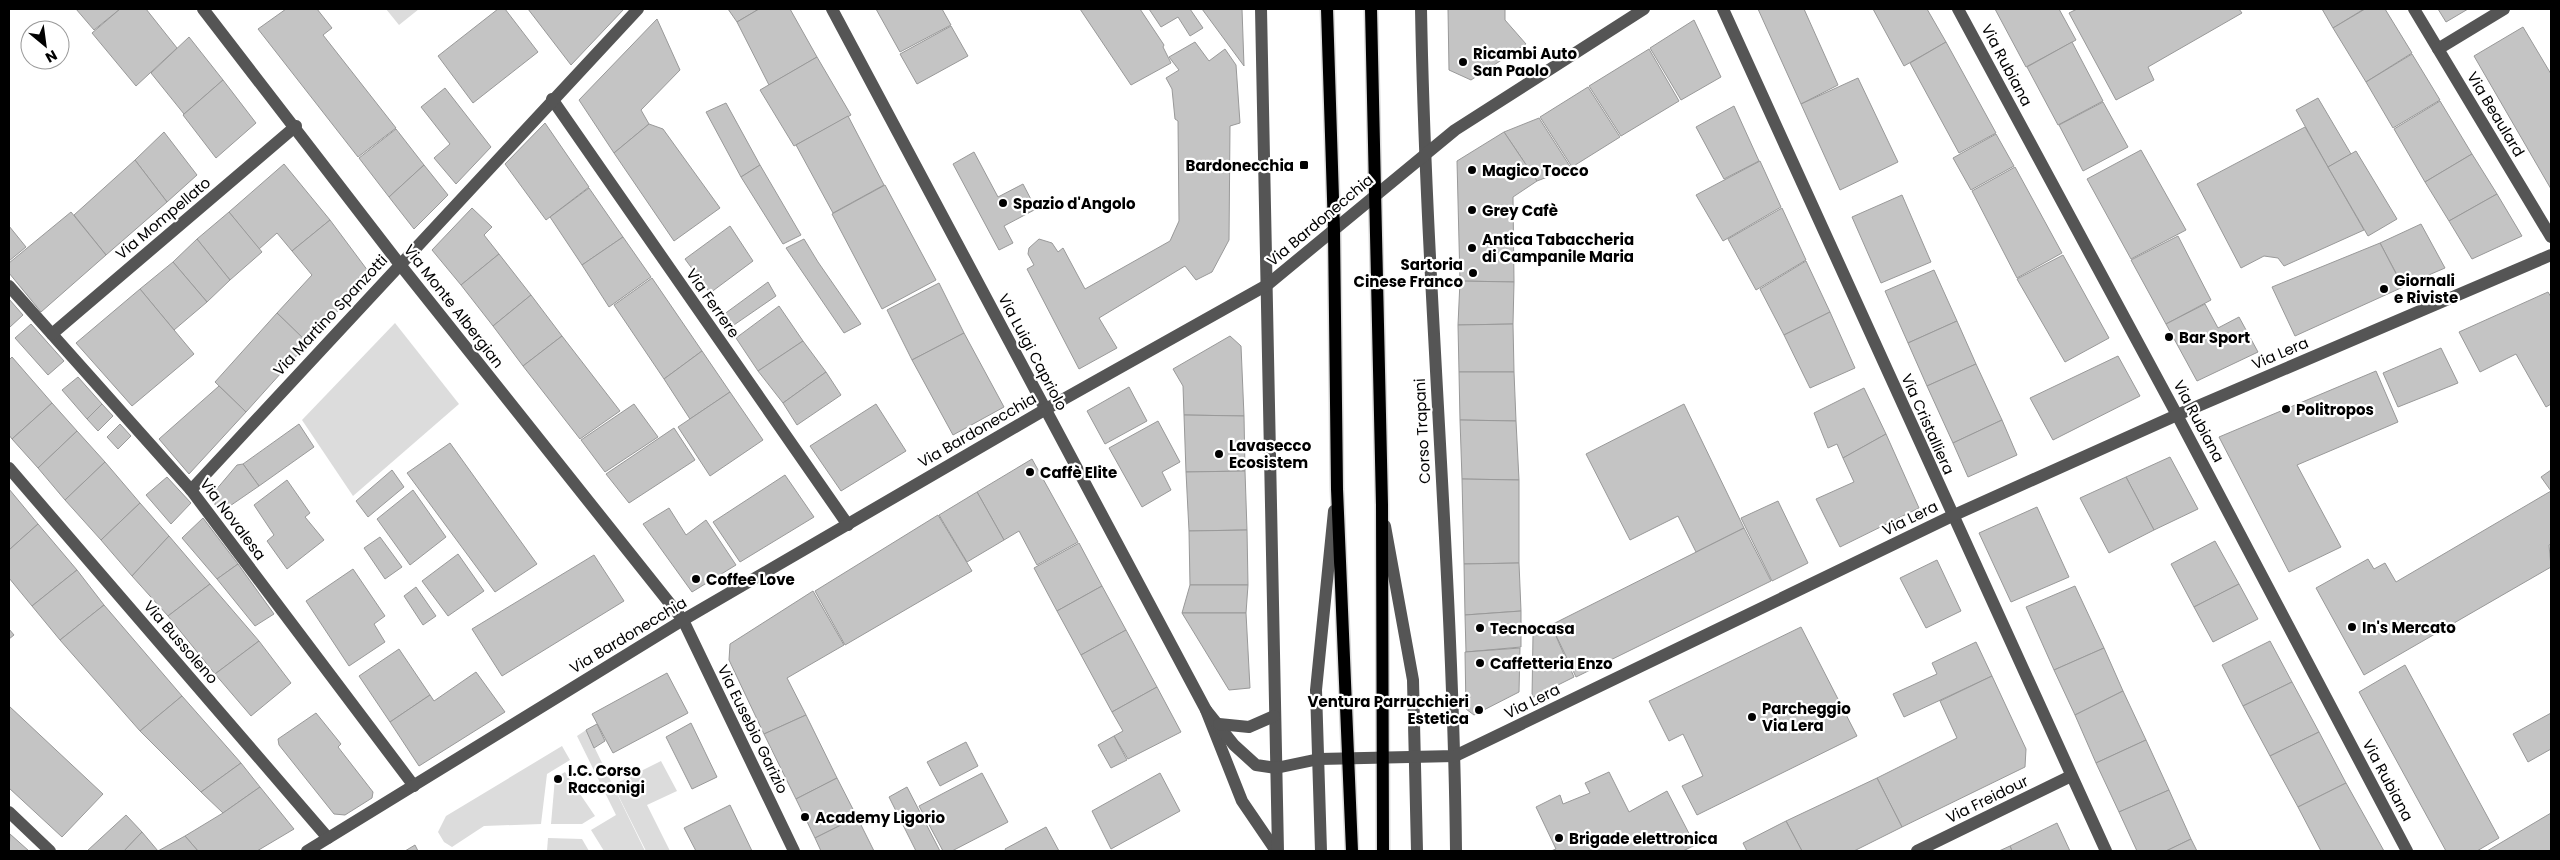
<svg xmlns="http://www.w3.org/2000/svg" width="2560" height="860" viewBox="0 0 2560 860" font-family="Poppins,sans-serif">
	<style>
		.green { fill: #dcdcdc }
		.building { fill: #c4c4c4; stroke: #999 }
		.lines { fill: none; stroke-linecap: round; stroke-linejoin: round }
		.major-casing { stroke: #dbdbdb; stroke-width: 15 }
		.minor { stroke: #555; stroke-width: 12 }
		.major { stroke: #000; stroke-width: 12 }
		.poi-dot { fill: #000; stroke: #fff; stroke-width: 2 }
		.labels { text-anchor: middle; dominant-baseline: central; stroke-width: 4.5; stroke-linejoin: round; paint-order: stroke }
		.poi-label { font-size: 15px; font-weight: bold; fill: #000; stroke: #fff; text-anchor: start }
		.street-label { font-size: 15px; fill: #000; stroke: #fff }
	</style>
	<rect width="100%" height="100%" fill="#fff"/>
	<g class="green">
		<path d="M386,9H419L399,25Z"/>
		<path d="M395,323L459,404L353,496L302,420Z"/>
		<path d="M586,730L645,851H604L591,830L616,815L577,736Z"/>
		<path d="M562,746L570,760L547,774L541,824L484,826L452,847L444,842L438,832L446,816Z"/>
		<path d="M661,761L677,791L647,805L670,851H646L613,785Z"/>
		<path d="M565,772L595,816L582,824H551L555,778Z"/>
		<path d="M548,838L582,839L589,851H547Z"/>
	</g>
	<g class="building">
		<path d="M76,9H120L94,30Z"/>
		<path d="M120,9H146L177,48L136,86L92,33Z"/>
		<path d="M286,9H317L332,28L323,35L396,128L358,157L258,29Z"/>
		<path d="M498,9H505L538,52L473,103L438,56Z"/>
		<path d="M528,9H624L571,65Z"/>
		<path d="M728,9H759L737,22Z"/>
		<path d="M759,9H790L817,57L769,85L737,22Z"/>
		<path d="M876,9H942L951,25L900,52Z"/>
		<path d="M1080,9H1140L1164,45L1163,47L1171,63L1131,85Z"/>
		<path d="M1149,9H1190L1203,28L1190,36L1178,17L1161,27Z"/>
		<path d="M1202,9H1242L1244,66Z"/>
		<path d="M1448,9H1505V20L1526,44L1471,80L1449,70Z"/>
		<path d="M1758,9H1804L1838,85L1801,104Z"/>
		<path d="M1873,9H1927L1946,42L1904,66Z"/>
		<path d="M1995,9H2059L2076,40L2026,67Z"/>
		<path d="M2077,9H2239L2242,13L2148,67L2154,80L2116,100L2069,13Z"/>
		<path d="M2322,9H2364L2333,28Z"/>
		<path d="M2365,9H2385L2412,53L2366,82L2333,28Z"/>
		<path d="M2438,9H2468L2446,22Z"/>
		<path d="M657,19L680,70L641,110L649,124L614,153L579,100Z"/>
		<path d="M1694,20L1721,77L1681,100L1650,48Z"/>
		<path d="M951,26L968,56L917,84L900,54Z"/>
		<path d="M2523,27L2551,74V189L2474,56Z"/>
		<path d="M189,37L223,80L184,114L151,73Z"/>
		<path d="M1195,42L1209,61L1225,49L1236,65L1240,123L1230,126L1229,240L1212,272L1196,280L1185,266L1099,318L1117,348L1079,369L1027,269L1034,265L1028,254L1029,248L1039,239L1052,243L1058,252L1063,248L1085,289L1170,241L1179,221L1178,121L1175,119L1172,89L1166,78L1179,70L1169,57Z"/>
		<path d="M1946,42L1996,133L1959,153L1910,63Z"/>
		<path d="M2072,42L2103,101L2058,125L2027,67Z"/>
		<path d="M1649,49L1679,101L1621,136L1589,86Z"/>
		<path d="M2412,54L2440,100L2393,128L2366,82Z"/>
		<path d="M817,57L851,115L794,146L760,90Z"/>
		<path d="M1858,78L1898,162L1840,190L1801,104Z"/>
		<path d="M223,80L256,123L216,158L183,115Z"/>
		<path d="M1588,87L1620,137L1572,167L1540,117Z"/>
		<path d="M445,88L491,147L456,184L434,158L450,144L421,107Z"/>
		<path d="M2318,98L2351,154L2328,167L2296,110Z"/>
		<path d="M2440,101L2472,154L2425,182L2394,129Z"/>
		<path d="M2103,102L2128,147L2083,171L2059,125Z"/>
		<path d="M726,103L760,165L741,177L706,112Z"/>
		<path d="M1734,106L1759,161L1724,179L1696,127Z"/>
		<path d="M848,116L884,185L833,213L796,145Z"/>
		<path d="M1539,118L1571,168L1537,181L1504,132Z"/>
		<path d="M545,123L589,187L546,220L505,164Z"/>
		<path d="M649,124L663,129L720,208L674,241L614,153Z"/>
		<path d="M2305,127L2364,230L2284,266L2278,258L2264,256L2241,268L2197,184Z"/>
		<path d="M396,129L424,165L389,197L359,158Z"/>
		<path d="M164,132L197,175L167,202L135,160Z"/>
		<path d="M1504,132L1537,181L1513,197L1514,282L1460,281L1457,161Z"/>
		<path d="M1996,134L2014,166L1971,190L1953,158Z"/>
		<path d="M2141,150L2186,230L2131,259L2087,179Z"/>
		<path d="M2356,151L2397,219L2368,236L2328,167Z"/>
		<path d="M974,152L998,197L1023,184L1036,209L1004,226L1013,243L999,250L953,164Z"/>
		<path d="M2472,154L2497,194L2449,221L2425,182Z"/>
		<path d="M135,160L167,202L106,255L74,215Z"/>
		<path d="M1760,161L1781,207L1723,241L1696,195Z"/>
		<path d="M284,164L330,220L292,251L277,233L259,249L229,212Z"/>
		<path d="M424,165L448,195L414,229L389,197Z"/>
		<path d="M760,165L801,235L783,244L741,177Z"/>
		<path d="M2015,167L2062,253L2017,278L1972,191Z"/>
		<path d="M885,185L936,280L882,309L832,214Z"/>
		<path d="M589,188L623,237L582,265L550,217Z"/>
		<path d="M2497,194L2522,236L2472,259L2449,221Z"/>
		<path d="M1902,195L1931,262L1881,283L1852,217Z"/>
		<path d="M472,208L492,227L484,235L499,254L461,285L432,250Z"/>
		<path d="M1782,208L1806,260L1756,290L1728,239Z"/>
		<path d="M71,212L106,255L41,312L9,273V263Z"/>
		<path d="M229,212L262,252L230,280L197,239Z"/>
		<path d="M330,220L371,275L308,343L277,313L312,275L292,251Z"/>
		<path d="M2421,224L2445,268L2403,286L2380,243Z"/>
		<path d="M9,226L26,247L9,261Z"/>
		<path d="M730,226L753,261L710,293L685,259Z"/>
		<path d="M2178,236L2211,300L2166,324L2131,260Z"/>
		<path d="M623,237L651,277L609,307L582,265Z"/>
		<path d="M197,239L230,280L207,302L173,262Z"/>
		<path d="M804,239L818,262L861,324L844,333L786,248Z"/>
		<path d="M2380,243L2403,287L2295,336L2272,287Z"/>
		<path d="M499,254L531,295L493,326L461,285Z"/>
		<path d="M2063,255L2109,338L2065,362L2017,279Z"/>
		<path d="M1806,261L1830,312L1784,335L1760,289Z"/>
		<path d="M173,262L207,302L174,330L140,289Z"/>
		<path d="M1934,270L1957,321L1908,343L1885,291Z"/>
		<path d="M652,278L702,351L664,379L614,305Z"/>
		<path d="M1460,281L1514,282L1513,324L1458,325Z"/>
		<path d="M768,282L776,296L731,327L723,315Z"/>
		<path d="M939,283L964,333L912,360L887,310Z"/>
		<path d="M140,289L194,354L132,406L76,343Z"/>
		<path d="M2548,292L2551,297V404L2546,407L2516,354L2480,372L2459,332Z"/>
		<path d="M531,295L562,336L523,366L493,326Z"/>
		<path d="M9,299L23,315L10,327L9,326Z"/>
		<path d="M2205,304L2218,328L2239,317L2258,352L2197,381L2166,324Z"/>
		<path d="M779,306L803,341L758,371L736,338Z"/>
		<path d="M1830,312L1855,368L1810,388L1784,335Z"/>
		<path d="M277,313L308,343L246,412L215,382Z"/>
		<path d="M1957,321L1976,364L1927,386L1908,343Z"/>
		<path d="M31,324L64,361L48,375L15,338Z"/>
		<path d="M1513,324L1514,372H1459L1458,325Z"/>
		<path d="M964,333L1004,407L953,435L912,360Z"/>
		<path d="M562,336L620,411L580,439L523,366Z"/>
		<path d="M1230,336L1241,346L1244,416L1184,415L1183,386L1173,369Z"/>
		<path d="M803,341L826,372L783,403L758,371Z"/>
		<path d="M2441,348L2458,383L2398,407L2383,373Z"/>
		<path d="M702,351L730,392L690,419L664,379Z"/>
		<path d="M2118,356L2140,396L2053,440L2030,398Z"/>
		<path d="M12,357L52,403L12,439L9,435V360Z"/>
		<path d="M1976,364L2002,420L1953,443L1927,386Z"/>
		<path d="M2376,371L2398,422L2297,465L2341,547L2289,572L2219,437Z"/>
		<path d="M826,372L841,395L797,425L783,403Z"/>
		<path d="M1459,372H1514L1516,421L1460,420Z"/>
		<path d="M78,377L102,404L87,419L62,390Z"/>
		<path d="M219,386L246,412L189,474L159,439Z"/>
		<path d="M1129,387L1147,421L1105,444L1087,411Z"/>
		<path d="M1864,388L1886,434L1843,458L1837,444L1828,448L1814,413Z"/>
		<path d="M730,392L763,440L710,476L678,427Z"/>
		<path d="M52,403L77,431L38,468L12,439Z"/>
		<path d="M102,404L113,416L98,431L87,419Z"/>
		<path d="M634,404L658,437L605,472L581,440Z"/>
		<path d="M876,404L906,451L841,491L810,446Z"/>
		<path d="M1684,404L1744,528L1696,552L1678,516L1630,540L1586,454Z"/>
		<path d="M1184,415L1244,416L1245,471L1186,472Z"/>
		<path d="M1460,420L1516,421L1519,480L1462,479Z"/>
		<path d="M2002,420L2017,455L1968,477L1953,443Z"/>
		<path d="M1158,421L1180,462L1162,472L1171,490L1142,507L1109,448Z"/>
		<path d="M120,424L131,436L118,449L107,437Z"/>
		<path d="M299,424L314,447L259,486L243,464Z"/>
		<path d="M674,428L695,460L629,503L606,474Z"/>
		<path d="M77,431L105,462L65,500L38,468Z"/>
		<path d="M1886,434L1919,508L1840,547L1816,499L1854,482L1843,458Z"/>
		<path d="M450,443L537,564L495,592L407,473Z"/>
		<path d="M2170,457L2198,509L2154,530L2126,477Z"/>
		<path d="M1032,459L1078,542L1037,565L1019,531L1004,540L977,492Z"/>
		<path d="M105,462L140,503L101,540L65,500Z"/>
		<path d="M243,464L259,486L224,510L215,505V491L237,465Z"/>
		<path d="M392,470L404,487L368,517L356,501Z"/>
		<path d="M2551,470V544L2549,545L2551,567L2364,675L2316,588L2368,559L2374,569L2385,563L2396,582L2551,491L2541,477Z"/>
		<path d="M1245,471L1247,530L1189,531L1186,472Z"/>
		<path d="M785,475L814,517L740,562L713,522Z"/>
		<path d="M167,477L191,503L171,524L146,495Z"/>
		<path d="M2126,477L2154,530L2109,553L2080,498Z"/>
		<path d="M1462,479L1519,480V563L1464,564Z"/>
		<path d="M287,480L310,513L305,517L324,540L287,569L267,541L274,535L254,505Z"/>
		<path d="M9,489L38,524L9,550Z"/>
		<path d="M413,490L446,537L410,565L377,519Z"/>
		<path d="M977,492L1004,540L967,562L939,515Z"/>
		<path d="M1778,501L1808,563L1772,581L1741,518Z"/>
		<path d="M140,503L169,536L132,576L101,540Z"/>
		<path d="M2037,507L2069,577L2011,602L1979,533Z"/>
		<path d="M669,508L686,535L706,520L736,565L692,592L643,524Z"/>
		<path d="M938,515L972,571L845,645L815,591Z"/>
		<path d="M203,518L238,564L217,579L182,538Z"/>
		<path d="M38,524L77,570L32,606L9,578V550Z"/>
		<path d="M1744,528L1771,581L1576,677L1551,625Z"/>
		<path d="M1247,530L1248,585H1190L1189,531Z"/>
		<path d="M169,536L210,584L168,616L132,576Z"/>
		<path d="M380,537L402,567L385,579L364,548Z"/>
		<path d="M2215,541L2239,584L2194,607L2171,564Z"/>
		<path d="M1079,543L1102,586L1057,611L1034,568Z"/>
		<path d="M458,554L484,591L448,616L422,581Z"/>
		<path d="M594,555L624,601L502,676L472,629Z"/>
		<path d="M1937,560L1961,611L1926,628L1900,578Z"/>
		<path d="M1519,563L1521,611L1465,615L1464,564Z"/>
		<path d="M238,564L274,614L255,626L217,579Z"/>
		<path d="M353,569L385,616L374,624L385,642L349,666L306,601Z"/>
		<path d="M77,570L104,605L60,640L32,606Z"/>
		<path d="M210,584L259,641L215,674L168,616Z"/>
		<path d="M2239,584L2258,619L2213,642L2194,607Z"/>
		<path d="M1190,585H1248L1246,613H1182Z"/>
		<path d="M1102,586L1126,630L1081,655L1057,611Z"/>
		<path d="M2075,586L2104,648L2054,670L2026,607Z"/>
		<path d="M416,587L436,616L423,625L404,596Z"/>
		<path d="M813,591L844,645L787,678L806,715L764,734L729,660L730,644Z"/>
		<path d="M104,605L182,696L140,731L60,640Z"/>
		<path d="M1521,611V647L1466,652L1465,615Z"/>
		<path d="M1182,613H1246L1250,688L1229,690Z"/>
		<path d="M1551,625L1574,677L1532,698L1533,635Z"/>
		<path d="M1801,627L1857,736L1697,815L1682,786L1703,776L1683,734L1669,741L1649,701Z"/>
		<path d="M9,629L14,635L9,639Z"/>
		<path d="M1126,630L1157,687L1112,712L1081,655Z"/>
		<path d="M259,641L291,683L251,716L215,674Z"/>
		<path d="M2270,641L2292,682L2243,706L2222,665Z"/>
		<path d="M1976,642L1992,676L1904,717L1893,694L1937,674L1932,663Z"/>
		<path d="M1520,648L1519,692L1474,715L1466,709L1465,652Z"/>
		<path d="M2104,648L2123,691L2075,715L2054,670Z"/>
		<path d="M399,649L430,695L390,722L359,676Z"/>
		<path d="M2405,665L2499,838L2477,851H2446L2359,692Z"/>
		<path d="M476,672L505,712L419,766L390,722L430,695L434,701Z"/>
		<path d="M667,673L688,713L613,753L592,714Z"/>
		<path d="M1992,676L2026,749L2025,767L1902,827L1877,778L1957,738L1940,701Z"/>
		<path d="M2292,682L2319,732L2270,756L2243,706Z"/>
		<path d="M1157,687L1181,732L1128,759L1114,736L1123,731L1112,712Z"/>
		<path d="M2123,691L2146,740L2096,763L2075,715Z"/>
		<path d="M182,696L241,763L201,792L140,731Z"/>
		<path d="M9,706L103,794L62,837L9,788Z"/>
		<path d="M316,713L341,744L338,747L373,792L372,798L345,815L334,814L279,745L278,739Z"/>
		<path d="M2551,713V749L2528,762L2513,734Z"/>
		<path d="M806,715L837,778L796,799L764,734Z"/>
		<path d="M691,723L717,777L692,789L666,737Z"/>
		<path d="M597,724L605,741L594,748L586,730Z"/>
		<path d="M2319,732L2346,783L2298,807L2270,756Z"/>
		<path d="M1114,736L1127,760L1111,768L1098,745Z"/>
		<path d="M2146,740L2169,790L2119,812L2096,763Z"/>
		<path d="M966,742L978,766L940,786L927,762Z"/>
		<path d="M241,763L260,787L223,813L201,792Z"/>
		<path d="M1609,772L1629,812L1667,791L1695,845L1683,851H1551L1556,849L1536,807L1560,795L1563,804L1590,793L1585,783Z"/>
		<path d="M982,773L1008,822L952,851H943L919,806Z"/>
		<path d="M1160,773L1180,811L1111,849L1092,811Z"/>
		<path d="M837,778L857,817L815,838L796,799Z"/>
		<path d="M1877,778L1902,827L1854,851H1802L1786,821Z"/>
		<path d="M2346,783L2384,851H2321L2298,807Z"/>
		<path d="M260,787L294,829L257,851H198L185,836L223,813Z"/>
		<path d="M907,787L940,851H916L889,797Z"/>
		<path d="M2169,790L2191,839L2166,851H2137L2119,812Z"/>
		<path d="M730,805L752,851H696L684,828Z"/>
		<path d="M2551,813V851H2487Z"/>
		<path d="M126,815L142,832L124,851H87Z"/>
		<path d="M857,817L874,851H821L815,838Z"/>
		<path d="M1786,821L1802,851H1747L1743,843Z"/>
		<path d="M2057,823L2070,851H2012L2010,846Z"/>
		<path d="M1046,827L1059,851H1006L1005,849Z"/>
		<path d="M142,832L158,851L185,836L198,851H124Z"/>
		<path d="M10,834L29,851H9Z"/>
		<path d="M2191,839L2197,851H2166Z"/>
		<path d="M415,845L418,851H405Z"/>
		<path d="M2010,846L2012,851H1999Z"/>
	</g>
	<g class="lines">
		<g class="major-casing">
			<g id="major">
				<path d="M1327,9L1334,230L1337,489L1352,851"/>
				<path d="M1371,9L1382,505L1383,851"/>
			</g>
		</g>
		<g class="minor">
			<path d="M203,9L394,257L683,620L794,851"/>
			<path d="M832,9L1206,710L1242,801L1276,851"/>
			<path d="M1261,9L1278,851"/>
			<path d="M1421,9C1426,290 1453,570 1456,851"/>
			<path d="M1723,9L2106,851"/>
			<path d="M1958,9L2177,415L2407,851"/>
			<path d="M2414,9L2551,237"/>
			<path d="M2438,49L2504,9"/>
			<path d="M552,99L848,525"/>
			<path d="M9,286L191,490L414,786"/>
			<path d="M52,334L296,126"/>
			<path d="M9,468L328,838"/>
			<path d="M191,490L638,9"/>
			<path d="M1385,526L1413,680L1417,851"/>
			<path d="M1206,710L1234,745L1256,765L1276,768L1319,759L1455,756L1952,516L2177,415L2551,255"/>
			<path d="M1219,724L1249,727L1274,716"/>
			<path d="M9,812L50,851"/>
			<path d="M307,851L683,620L1046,409L1267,285L1455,130L1644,9"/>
			<path d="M1321,851L1316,690L1334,511"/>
			<path d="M1917,851L2071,776"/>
		</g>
		<use href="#major" class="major"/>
	</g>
	<g class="poi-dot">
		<circle cx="1463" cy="62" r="5"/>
		<rect x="1299" y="160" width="10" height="10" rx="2.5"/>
		<circle cx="1472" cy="170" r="5"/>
		<circle cx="1003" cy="203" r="5"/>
		<circle cx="1472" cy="210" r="5"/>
		<circle cx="1472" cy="248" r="5"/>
		<circle cx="1473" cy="273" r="5"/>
		<circle cx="2384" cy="289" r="5"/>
		<circle cx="2169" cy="337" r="5"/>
		<circle cx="2286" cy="409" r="5"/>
		<circle cx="1219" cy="454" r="5"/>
		<circle cx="1030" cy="472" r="5"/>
		<circle cx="696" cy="579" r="5"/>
		<circle cx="2352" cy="627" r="5"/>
		<circle cx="1480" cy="628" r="5"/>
		<circle cx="1480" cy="663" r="5"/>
		<circle cx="1479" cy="710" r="5"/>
		<circle cx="1752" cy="717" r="5"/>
		<circle cx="558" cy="779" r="5"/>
		<circle cx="805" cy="817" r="5"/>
		<circle cx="1559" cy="838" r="5"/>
	</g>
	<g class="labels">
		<g class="poi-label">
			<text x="1473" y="53">Ricambi Auto<tspan x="1473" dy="17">San Paolo</tspan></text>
			<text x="1294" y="165" text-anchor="end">Bardonecchia</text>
			<text x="1482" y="170">Magico Tocco</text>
			<text x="1013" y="203">Spazio d'Angolo</text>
			<text x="1482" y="210">Grey Cafè</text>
			<text x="1482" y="239">Antica Tabaccheria<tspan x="1482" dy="17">di Campanile Maria</tspan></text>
			<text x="1463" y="264" text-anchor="end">Sartoria<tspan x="1463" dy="17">Cinese Franco</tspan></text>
			<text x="2394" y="280">Giornali<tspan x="2394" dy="17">e Riviste</tspan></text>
			<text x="2179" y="337">Bar Sport</text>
			<text x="2296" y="409">Politropos</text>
			<text x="1229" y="445">Lavasecco<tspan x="1229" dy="17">Ecosistem</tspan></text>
			<text x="1040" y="472">Caffè Elite</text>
			<text x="706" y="579">Coffee Love</text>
			<text x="2362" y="627">In's Mercato</text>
			<text x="1490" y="628">Tecnocasa</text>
			<text x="1490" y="663">Caffetteria Enzo</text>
			<text x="1469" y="701" text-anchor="end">Ventura Parrucchieri<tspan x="1469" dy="17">Estetica</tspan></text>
			<text x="1762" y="708">Parcheggio<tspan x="1762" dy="17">Via Lera</tspan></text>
			<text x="568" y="770">I.C. Corso<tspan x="568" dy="17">Racconigi</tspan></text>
			<text x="815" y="817">Academy Ligorio</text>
			<text x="1569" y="838">Brigade elettronica</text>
		</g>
		<g class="street-label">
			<text transform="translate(2007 65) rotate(62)">Via Rubiana</text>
			<text transform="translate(2496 114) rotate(59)">Via Beaulard</text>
			<text transform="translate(163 218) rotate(-40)">Via Mompellato</text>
			<text transform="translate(1320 220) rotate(-40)">Via Bardonecchia</text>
			<text transform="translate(713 303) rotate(55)">Via Ferrere</text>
			<text transform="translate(454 306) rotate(52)">Via Monte Albergian</text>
			<text transform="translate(330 315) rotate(-47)">Via Martino Spanzotti</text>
			<text transform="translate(1033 352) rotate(62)">Via Luigi Capriolo</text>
			<text transform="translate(2280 353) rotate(-23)">Via Lera</text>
			<text transform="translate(2199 421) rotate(62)">Via Rubiana</text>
			<text transform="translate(1928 424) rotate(66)">Via Cristalliera</text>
			<text transform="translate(977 430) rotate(-30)">Via Bardonecchia</text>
			<text transform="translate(1422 431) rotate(-93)">Corso Trapani</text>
			<text transform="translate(1910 518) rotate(-26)">Via Lera</text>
			<text transform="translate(233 519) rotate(53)">Via Novalesa</text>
			<text transform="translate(628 635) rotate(-31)">Via Bardonecchia</text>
			<text transform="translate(181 642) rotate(49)">Via Bussoleno</text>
			<text transform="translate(1532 701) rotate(-26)">Via Lera</text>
			<text transform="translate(753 729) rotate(64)">Via Eusebio Garizio</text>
			<text transform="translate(2388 780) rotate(62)">Via Rubiana</text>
			<text transform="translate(1987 799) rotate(-26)">Via Freidour</text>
		</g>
	</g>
	<rect width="2560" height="860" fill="none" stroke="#000000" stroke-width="20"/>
	<g transform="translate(45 45) rotate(151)"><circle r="24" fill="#ffffff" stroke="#999999"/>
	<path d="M0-4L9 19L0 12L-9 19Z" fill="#000000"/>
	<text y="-8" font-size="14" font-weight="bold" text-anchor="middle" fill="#000000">N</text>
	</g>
</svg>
